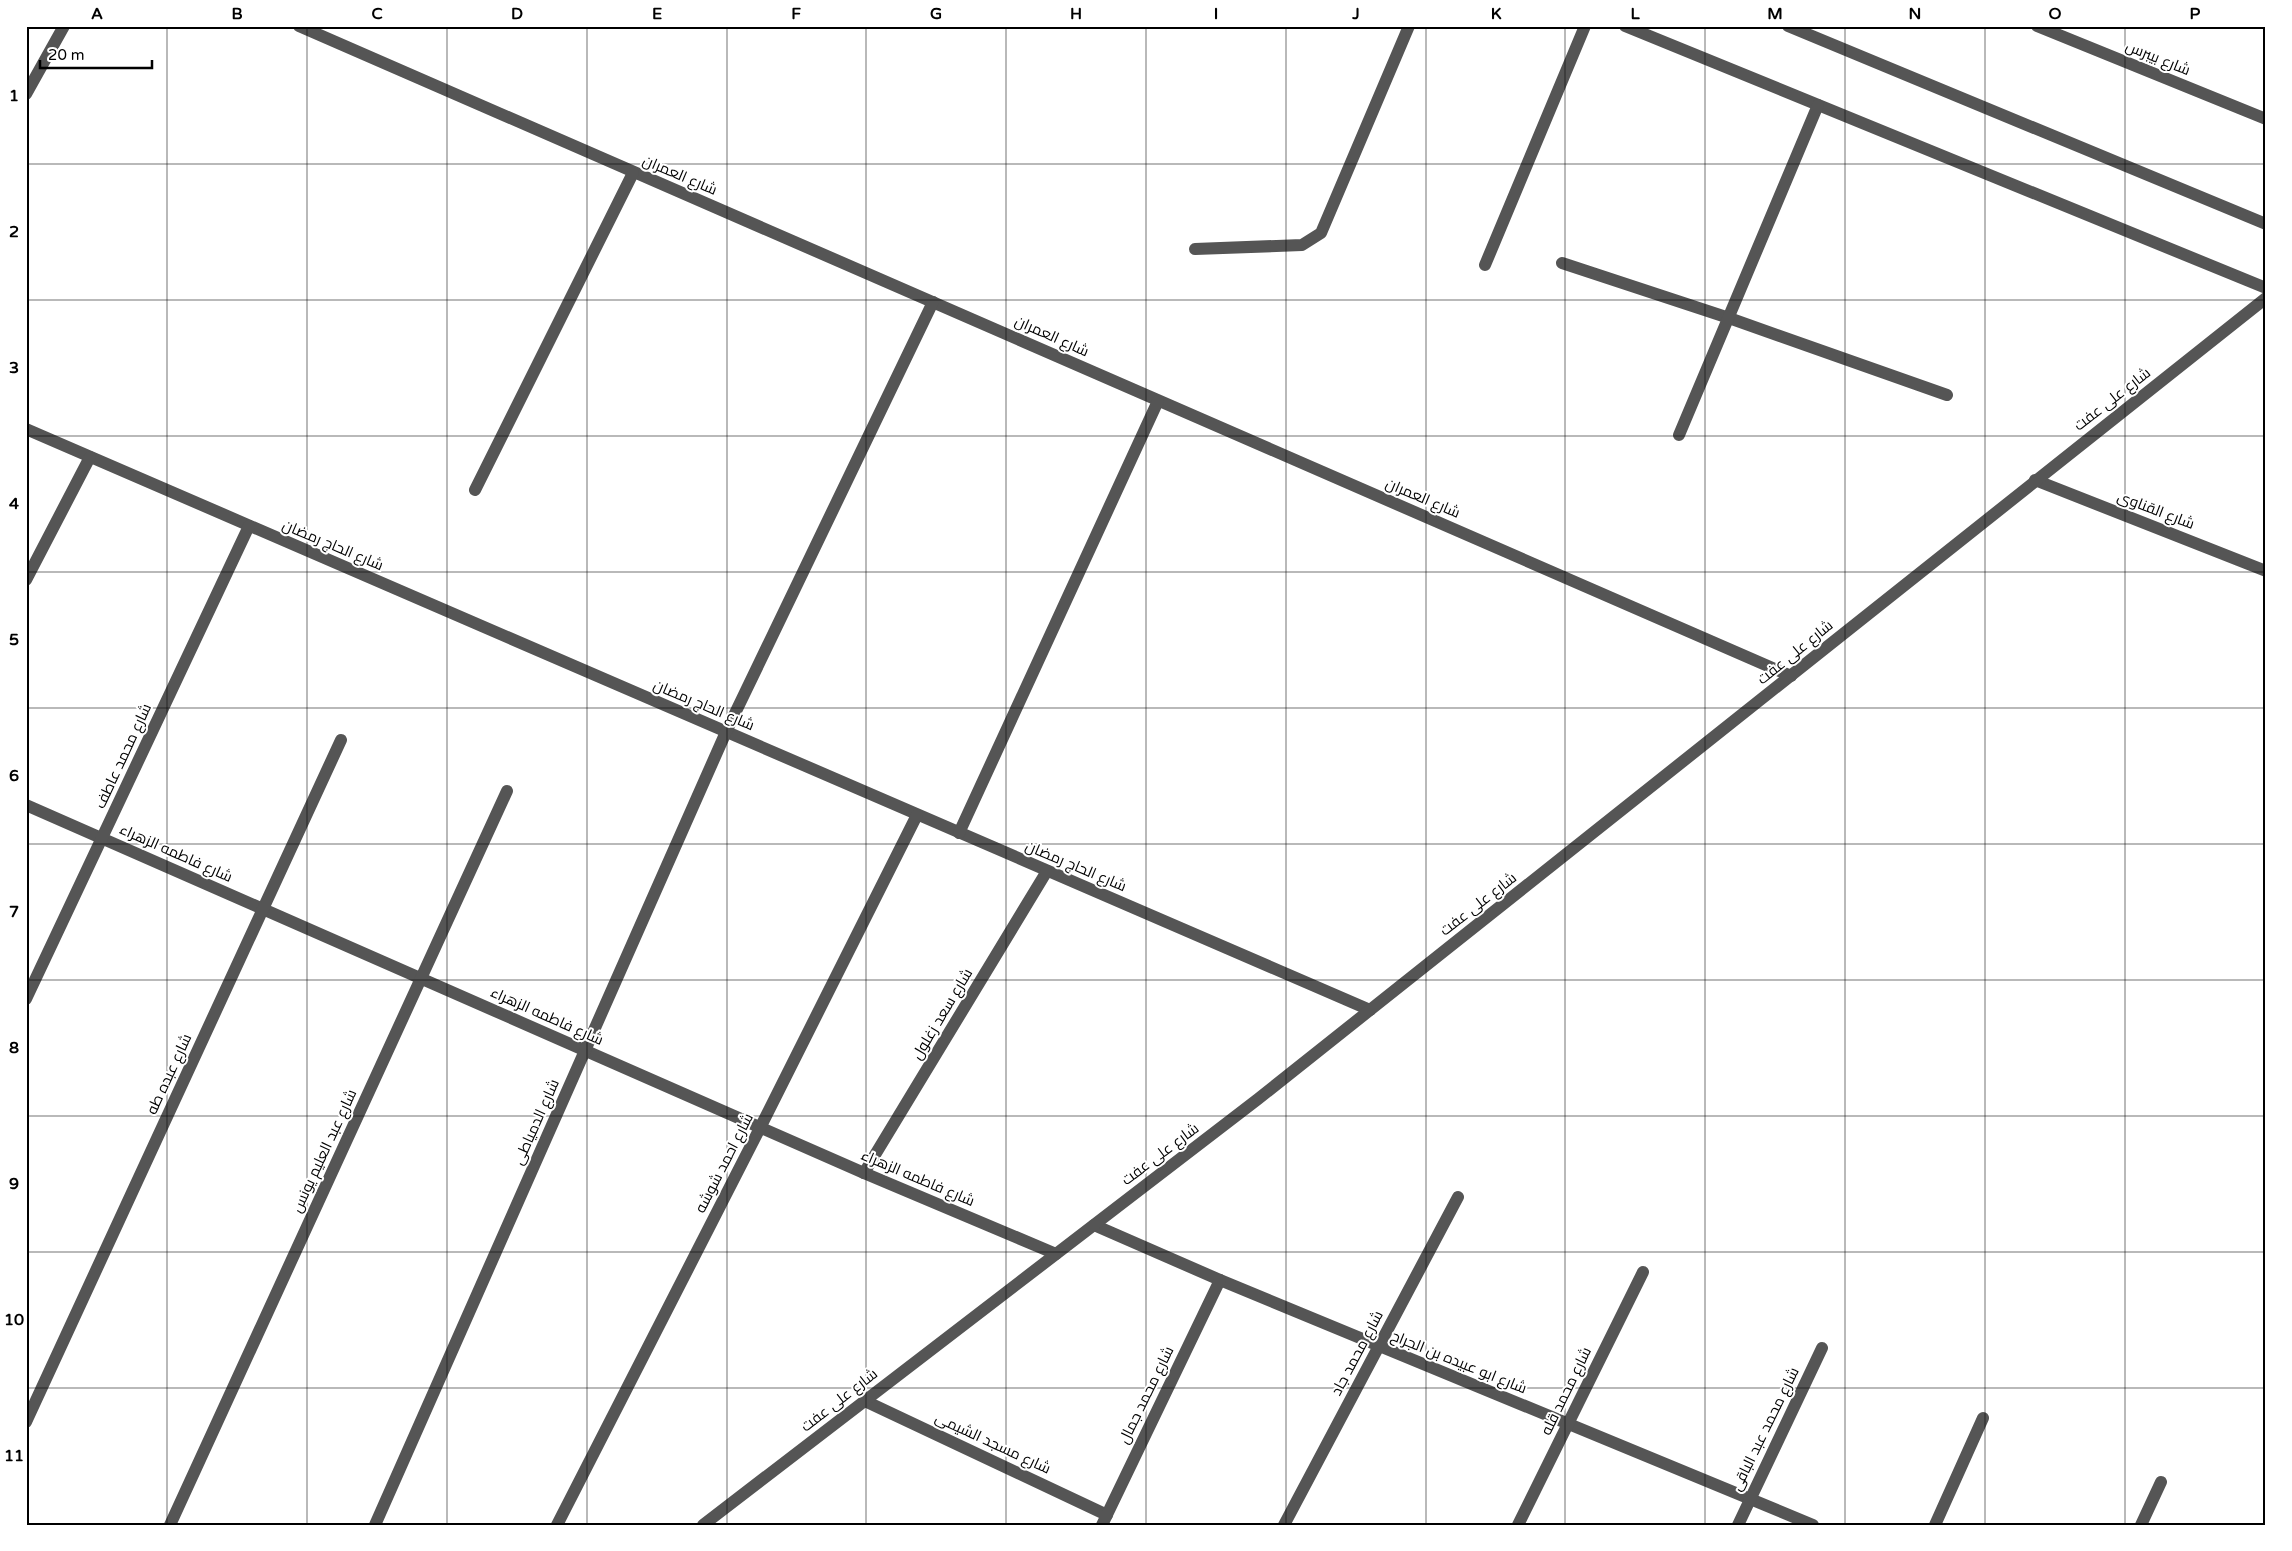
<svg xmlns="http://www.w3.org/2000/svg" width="2292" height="1551" viewBox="0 0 2292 1551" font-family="'Varela Round',Cairo,sans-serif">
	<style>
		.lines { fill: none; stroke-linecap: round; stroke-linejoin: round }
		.minor { stroke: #555; stroke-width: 12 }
		.grid { fill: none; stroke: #000; stroke-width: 1; stroke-opacity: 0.55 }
		.labels { text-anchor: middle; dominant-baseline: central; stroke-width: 4; stroke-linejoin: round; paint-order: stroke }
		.street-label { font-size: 15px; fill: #000; stroke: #fff }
		.neatline { fill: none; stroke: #000; stroke-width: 2 }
		.grid-label { font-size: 16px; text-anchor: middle; font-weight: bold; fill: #000 }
	</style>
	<rect width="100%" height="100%" fill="#fff"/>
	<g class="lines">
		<g class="minor">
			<path d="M299,26L1791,676"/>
			<path d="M1625,26L2266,288"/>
			<path d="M1788,26L2266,224"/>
			<path d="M2037,26L2266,119"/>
			<path d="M26,94L64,26"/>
			<path d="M1195,249L1302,245L1321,233L1409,26"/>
			<path d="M1562,263L1729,318L1947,395"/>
			<path d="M1485,265L1585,26"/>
			<path d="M26,429L1370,1010"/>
			<path d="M1679,435L1818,105"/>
			<path d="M2035,480L2266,571"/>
			<path d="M475,490L633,173"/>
			<path d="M26,580L90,457"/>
			<path d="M26,805L864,1173L1056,1254"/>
			<path d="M959,833L1158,401"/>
			<path d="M26,999L249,526"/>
			<path d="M864,1173L1047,871"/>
			<path d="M1094,1225L1220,1280L1813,1525"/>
			<path d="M865,1401L1107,1515"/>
			<path d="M26,1422L341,740"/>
			<path d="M170,1525L507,791"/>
			<path d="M375,1525L726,732L933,302"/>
			<path d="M557,1525L760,1128L917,815"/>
			<path d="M703,1525L1258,1099L2266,298"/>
			<path d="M1102,1525L1220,1280"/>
			<path d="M1284,1525L1458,1197"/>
			<path d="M1518,1525L1643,1272"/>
			<path d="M1738,1525L1822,1348"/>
			<path d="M1935,1525L1983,1418"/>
			<path d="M2141,1525L2161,1482"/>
		</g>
	</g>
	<path class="grid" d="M167,26V1525M307,26V1525M447,26V1525M587,26V1525M727,26V1525M866,26V1525M1006,26V1525M1146,26V1525M1286,26V1525M1426,26V1525M1565,26V1525M1705,26V1525M1845,26V1525M1985,26V1525M2125,26V1525M26,164H2266M26,300H2266M26,436H2266M26,572H2266M26,708H2266M26,844H2266M26,980H2266M26,1116H2266M26,1252H2266M26,1388H2266"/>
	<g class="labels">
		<g class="street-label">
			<text transform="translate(2158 58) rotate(22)">شارع بيبرس</text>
			<text transform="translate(680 175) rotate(23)">شارع العمران</text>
			<text transform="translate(1052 336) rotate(24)">شارع العمران</text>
			<text transform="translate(2112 399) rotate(-38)">شارع على عفت</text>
			<text transform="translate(1423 498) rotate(23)">شارع العمران</text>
			<text transform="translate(2156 510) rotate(21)">شارع القناوى</text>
			<text transform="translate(333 545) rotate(23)">شارع الحاج رمضان</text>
			<text transform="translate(1795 652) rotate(-39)">شارع على عفت</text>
			<text transform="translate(704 705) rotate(23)">شارع الحاج رمضان</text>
			<text transform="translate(123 756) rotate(-65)">شارع محمد عاطف</text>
			<text transform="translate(176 853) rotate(24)">شارع فاطمه الزهراء</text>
			<text transform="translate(1076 866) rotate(23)">شارع الحاج رمضان</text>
			<text transform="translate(1478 904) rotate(-38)">شارع على عفت</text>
			<text transform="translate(942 1014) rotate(-59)">شارع سعد زغلول</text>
			<text transform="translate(547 1016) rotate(24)">شارع فاطمه الزهراء</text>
			<text transform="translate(169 1074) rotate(-65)">شارع عبده طه</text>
			<text transform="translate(536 1122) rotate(-66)">شارع الدمياطى</text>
			<text transform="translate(324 1151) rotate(-65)">شارع عبد العليم يونس</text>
			<text transform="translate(1160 1154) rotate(-37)">شارع على عفت</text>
			<text transform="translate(724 1163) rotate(-63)">شارع احمد شوشه</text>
			<text transform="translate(918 1178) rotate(23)">شارع فاطمه الزهراء</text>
			<text transform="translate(1357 1353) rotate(-62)">شارع محمد جاد</text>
			<text transform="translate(1459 1362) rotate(22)">شارع ابو عبيده بن الجراح</text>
			<text transform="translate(1566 1391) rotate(-64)">شارع محمد قله</text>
			<text transform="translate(1146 1395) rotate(-64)">شارع محمد جمال</text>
			<text transform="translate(839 1400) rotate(-38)">شارع على عفت</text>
			<text transform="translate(1765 1429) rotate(-64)">شارع محمد عبد الباقى</text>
			<text transform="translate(993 1443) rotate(25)">شارع مسجد الشيمى</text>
		</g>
	</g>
	<rect width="2292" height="1551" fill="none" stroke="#ffffff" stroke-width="55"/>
	<path d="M40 60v8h112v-8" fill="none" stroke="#000000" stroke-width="2.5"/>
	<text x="48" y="60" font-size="15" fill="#000000" stroke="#ffffff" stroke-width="4" paint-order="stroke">20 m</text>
	<rect x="28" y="28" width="2236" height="1496" class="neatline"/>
	<g class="grid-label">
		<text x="97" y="19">A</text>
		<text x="237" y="19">B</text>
		<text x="377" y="19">C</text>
		<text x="517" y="19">D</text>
		<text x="657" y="19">E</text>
		<text x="796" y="19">F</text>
		<text x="936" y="19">G</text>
		<text x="1076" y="19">H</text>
		<text x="1216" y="19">I</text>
		<text x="1356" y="19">J</text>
		<text x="1496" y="19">K</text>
		<text x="1635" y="19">L</text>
		<text x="1775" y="19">M</text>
		<text x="1915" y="19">N</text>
		<text x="2055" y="19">O</text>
		<text x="2195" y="19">P</text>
		<text x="14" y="101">1</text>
		<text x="14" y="237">2</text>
		<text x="14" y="373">3</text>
		<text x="14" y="509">4</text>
		<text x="14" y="645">5</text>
		<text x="14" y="781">6</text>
		<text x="14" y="917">7</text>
		<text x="14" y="1053">8</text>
		<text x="14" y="1189">9</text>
		<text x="14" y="1325">10</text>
		<text x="14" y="1461">11</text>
	</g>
</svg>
